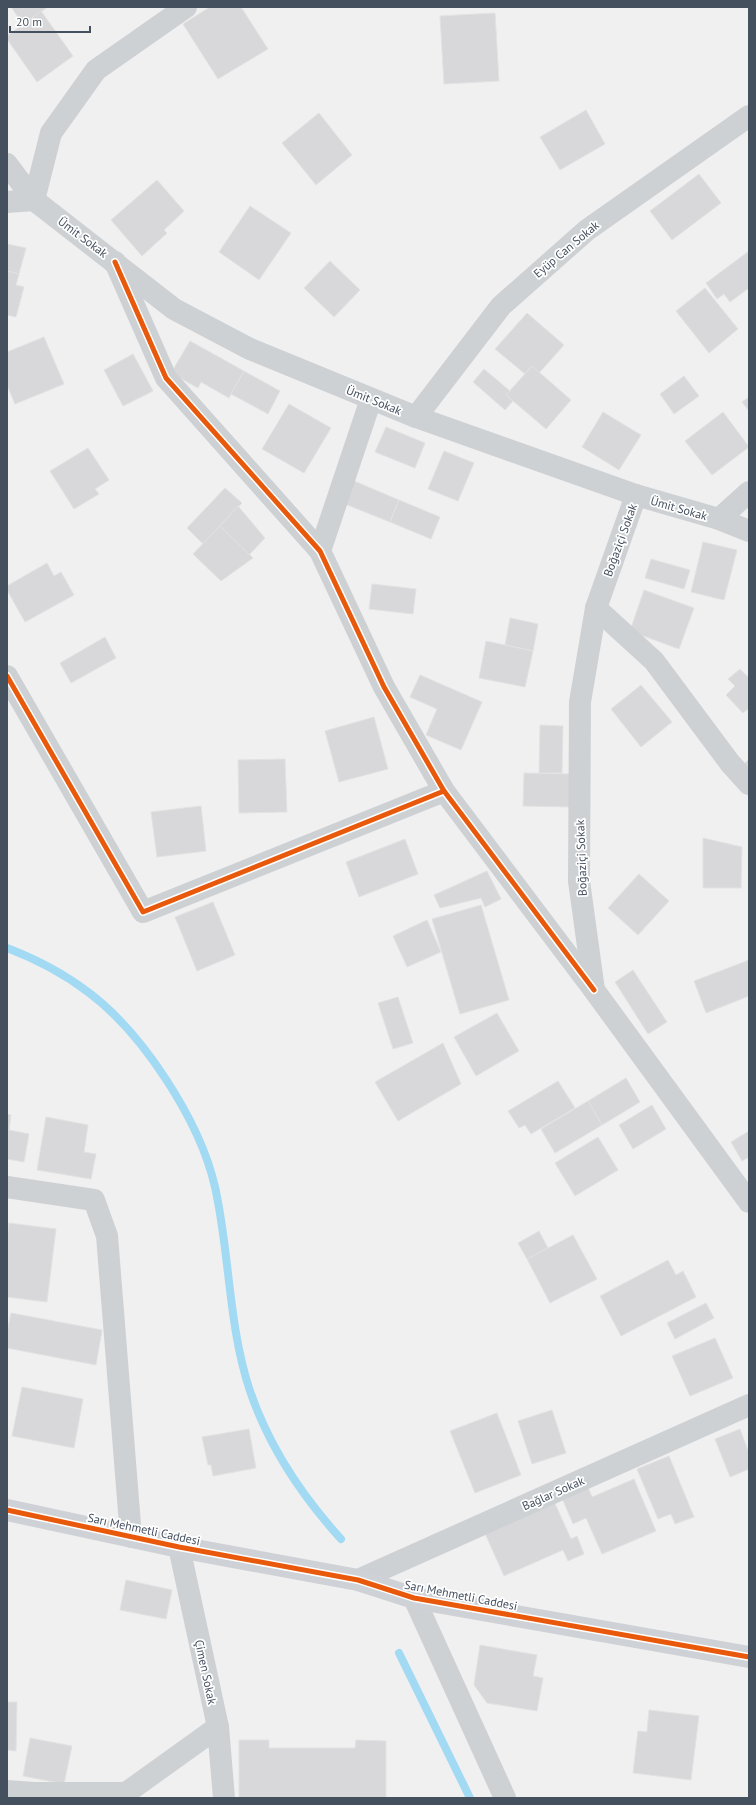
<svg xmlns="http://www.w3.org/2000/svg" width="756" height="1805" viewBox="0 0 756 1805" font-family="'PT Sans',sans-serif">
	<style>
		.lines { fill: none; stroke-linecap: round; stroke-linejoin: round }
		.stream { stroke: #a2daf4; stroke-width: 8 }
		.building { fill: #d8d8da; stroke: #e2e2e3 }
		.street { stroke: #ced1d4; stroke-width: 22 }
		.secondary { stroke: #ced1d5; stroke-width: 22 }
		.cycleway-casing { stroke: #fff; stroke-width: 8 }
		.cycleway { stroke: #e8590c; stroke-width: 5 }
		.labels { text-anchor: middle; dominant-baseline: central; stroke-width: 3.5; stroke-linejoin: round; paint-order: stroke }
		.street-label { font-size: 12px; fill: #45505f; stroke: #fff }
	</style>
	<rect width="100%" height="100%" fill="#f1f0f0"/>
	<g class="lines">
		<g class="stream">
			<path d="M7,948C36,959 63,973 88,992C143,1033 200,1121 215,1187C230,1254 228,1325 250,1391C269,1447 301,1495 341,1539"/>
			<path d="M399,1653L470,1798"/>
		</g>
	</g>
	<g class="building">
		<path d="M11,7H48L23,24Z"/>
		<path d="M210,7H241L268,49L218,79L183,24Z"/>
		<path d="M41,11L73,56L37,82L7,39V36Z"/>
		<path d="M495,13L499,81L444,84L440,16Z"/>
		<path d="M586,110L605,144L560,170L540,137Z"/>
		<path d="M319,113L352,155L316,185L282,143Z"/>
		<path d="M699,174L721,203L672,240L650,211Z"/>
		<path d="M157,180L184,211L164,230L167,233L142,256L111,220Z"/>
		<path d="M250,206L291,233L259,280L219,252Z"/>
		<path d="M7,244L26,248L19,274L7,271Z"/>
		<path d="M749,251V288L730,302L724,294L717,299L706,283Z"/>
		<path d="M330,261L360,290L334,317L304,288Z"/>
		<path d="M7,271L19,274L16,285L24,287L16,317L7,315Z"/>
		<path d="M705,288L738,329L709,353L676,311Z"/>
		<path d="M527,313L564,345L539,373L532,366L525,374L495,349Z"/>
		<path d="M44,337L64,384L15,404L7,385V352Z"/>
		<path d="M190,341L244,371L229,398L201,382L198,388L171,373Z"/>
		<path d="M133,354L153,391L123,406L104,370Z"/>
		<path d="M532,366L571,400L546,429L506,395Z"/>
		<path d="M484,369L510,391L506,395L513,401L505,410L473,382Z"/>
		<path d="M244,371L280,391L268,414L231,394Z"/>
		<path d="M684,376L699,396L674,414L660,394Z"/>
		<path d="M749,397V411L742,402Z"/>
		<path d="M289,404L331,428L304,473L262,449Z"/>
		<path d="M603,412L641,435L619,470L582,447Z"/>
		<path d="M723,412L749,447L712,475L685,441Z"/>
		<path d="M386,427L425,443L415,468L375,452Z"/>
		<path d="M88,448L109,480L95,489L99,494L74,509L50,471Z"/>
		<path d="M444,451L474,463L458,501L428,489Z"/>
		<path d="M354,481L399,500L390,522L345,504Z"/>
		<path d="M225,488L242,503L203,544L187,528Z"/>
		<path d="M399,500L440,517L431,539L390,522Z"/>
		<path d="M238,506L265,538L249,555L220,526Z"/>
		<path d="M220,526L253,558L221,581L193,554Z"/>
		<path d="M703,542L737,550L724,600L691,592Z"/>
		<path d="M651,559L690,570L684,589L645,578Z"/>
		<path d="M47,563L54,576L61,572L74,595L25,622L7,590V586Z"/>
		<path d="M372,584L416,589L413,614L369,609Z"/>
		<path d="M644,590L694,608L679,649L630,631Z"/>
		<path d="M510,618L538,624L533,651L505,645Z"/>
		<path d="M105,637L116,658L71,683L60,663Z"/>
		<path d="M486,641L533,651L525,687L479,678Z"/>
		<path d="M740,669L748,677L749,676V710L748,709L743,713L726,695L735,686L728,679Z"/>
		<path d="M420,675L482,702L461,750L426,735L437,709L410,697Z"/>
		<path d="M641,685L672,722L641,747L611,709Z"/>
		<path d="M374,717L388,769L339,782L325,731Z"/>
		<path d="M540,725L563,726L562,773H539Z"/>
		<path d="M285,759L287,812L239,813L238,760Z"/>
		<path d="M749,759V768L744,764Z"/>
		<path d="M524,773L571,774L570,807L523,806Z"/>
		<path d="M201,806L206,851L157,857L151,812Z"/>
		<path d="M703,838L742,847L741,888H703Z"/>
		<path d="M405,839L418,874L359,897L346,862Z"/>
		<path d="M487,871L501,899L485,907L481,898L440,908L434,895Z"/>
		<path d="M639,874L669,901L638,935L608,908Z"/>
		<path d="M213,902L235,955L197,971L175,917Z"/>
		<path d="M481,905L509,1000L460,1014L432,919Z"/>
		<path d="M427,920L441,952L407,967L393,936Z"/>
		<path d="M749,960V996L706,1013L694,981Z"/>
		<path d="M633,970L667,1022L648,1034L615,982Z"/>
		<path d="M398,997L413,1043L393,1049L378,1003Z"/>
		<path d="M497,1013L519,1051L476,1076L454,1037Z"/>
		<path d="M443,1043L461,1084L398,1121L375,1082Z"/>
		<path d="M626,1078L640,1102L602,1125L588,1101Z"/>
		<path d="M558,1081L575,1108L531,1134L525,1125L519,1128L508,1111Z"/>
		<path d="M588,1101L602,1125L555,1153L541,1129Z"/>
		<path d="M652,1105L666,1129L633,1149L619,1125Z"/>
		<path d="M7,1114L11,1115L9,1130L29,1134L24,1162L7,1159Z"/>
		<path d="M46,1117L88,1125L84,1152L96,1154L91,1179L37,1170Z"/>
		<path d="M749,1131V1157L742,1161L731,1142Z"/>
		<path d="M598,1137L618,1170L575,1196L555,1163Z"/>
		<path d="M9,1223L56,1229L47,1302L7,1297V1239Z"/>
		<path d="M539,1231L548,1248L527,1259L518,1243Z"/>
		<path d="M573,1235L597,1279L550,1303L527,1259Z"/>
		<path d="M668,1260L676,1275L683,1271L696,1297L621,1336L600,1296Z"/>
		<path d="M706,1303L714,1318L675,1339L667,1323Z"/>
		<path d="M11,1313L102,1330L96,1365L7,1348V1332Z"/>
		<path d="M715,1338L733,1378L690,1396L672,1356Z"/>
		<path d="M22,1387L83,1399L74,1448L12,1436Z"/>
		<path d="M552,1410L566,1453L532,1464L518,1421Z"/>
		<path d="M497,1413L521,1475L475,1493L450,1431Z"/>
		<path d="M249,1429L256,1468L213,1476L211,1465H208L202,1437Z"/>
		<path d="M740,1429L749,1453V1469L730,1477L715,1439Z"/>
		<path d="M669,1456L694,1517L675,1524L671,1514L658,1519L637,1469Z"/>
		<path d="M634,1479L656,1531L602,1554L586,1518L573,1524L562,1498L588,1487L592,1497Z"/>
		<path d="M553,1499L571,1539L577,1536L584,1554L568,1561L563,1550L504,1576L483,1529Z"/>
		<path d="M126,1580L172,1590L166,1619L120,1610Z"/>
		<path d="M480,1645L537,1655L533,1676L543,1678L537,1711L487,1703L474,1685Z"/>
		<path d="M7,1702H17L16,1751L7,1750Z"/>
		<path d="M649,1710L699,1716L691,1780L633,1773L638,1731L647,1732Z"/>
		<path d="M30,1738L72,1746L64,1784L23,1776Z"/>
		<path d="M239,1740H269V1748H355L356,1740L386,1741V1798H239Z"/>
	</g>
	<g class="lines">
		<g class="street">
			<path d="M7,164L34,200L174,309L250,349L416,417L636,495L719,519L749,531"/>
			<path d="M34,200L51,133L96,70L186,7"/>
			<path d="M7,202L34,200"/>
			<path d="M115,262L166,378L320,551L384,687L444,791L594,990"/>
			<path d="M416,417L501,306L587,230L749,116"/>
			<path d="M636,495L596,608L580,702L579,881L594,990L749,1202"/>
			<path d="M719,519L749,492"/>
			<path d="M320,551L371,399"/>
			<path d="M596,608L654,661L730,763L749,784"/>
			<path d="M7,676L143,912L444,791"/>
			<path d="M7,1187L94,1200L107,1236L131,1537"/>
			<path d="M179,1547L218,1727L224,1798"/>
			<path d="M358,1580L749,1405"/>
			<path d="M414,1598L505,1798"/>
			<path d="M7,1791L34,1793H126L218,1727"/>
		</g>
		<path class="secondary" d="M7,1510L179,1547L358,1580L414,1598L749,1657"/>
		<g class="cycleway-casing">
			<g id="cycleway">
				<path d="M115,262L166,378L320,551L384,687L444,791L594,990"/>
				<path d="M7,676L143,912L444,791"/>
				<path d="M7,1510L179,1547L358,1580L414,1598L749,1657"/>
			</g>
		</g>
		<use href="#cycleway" class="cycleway"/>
	</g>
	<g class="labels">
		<g class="street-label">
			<text transform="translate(83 237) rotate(37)">Ümit Sokak</text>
			<text transform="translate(566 249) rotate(-40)">Eyüp Can Sokak</text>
			<text transform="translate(374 400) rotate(22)">Ümit Sokak</text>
			<text transform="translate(679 508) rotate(16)">Ümit Sokak</text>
			<text transform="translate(620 540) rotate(-70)">Boğaziçi Sokak</text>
			<text transform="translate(581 858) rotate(-92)">Boğaziçi Sokak</text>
			<text transform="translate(553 1493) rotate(-24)">Bağlar Sokak</text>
			<text transform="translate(144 1529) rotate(12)">Sarı Mehmetli Caddesi</text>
			<text transform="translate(461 1595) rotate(11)">Sarı Mehmetli Caddesi</text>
			<text transform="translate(206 1672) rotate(78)">Çimen Sokak</text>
		</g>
	</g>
	<rect width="756" height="1805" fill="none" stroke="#45505f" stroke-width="16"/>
	<path d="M10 26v6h80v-6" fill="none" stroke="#45505f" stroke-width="2"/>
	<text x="16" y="26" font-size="12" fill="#45505f" stroke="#ffffff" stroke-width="3" paint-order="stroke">20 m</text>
</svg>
